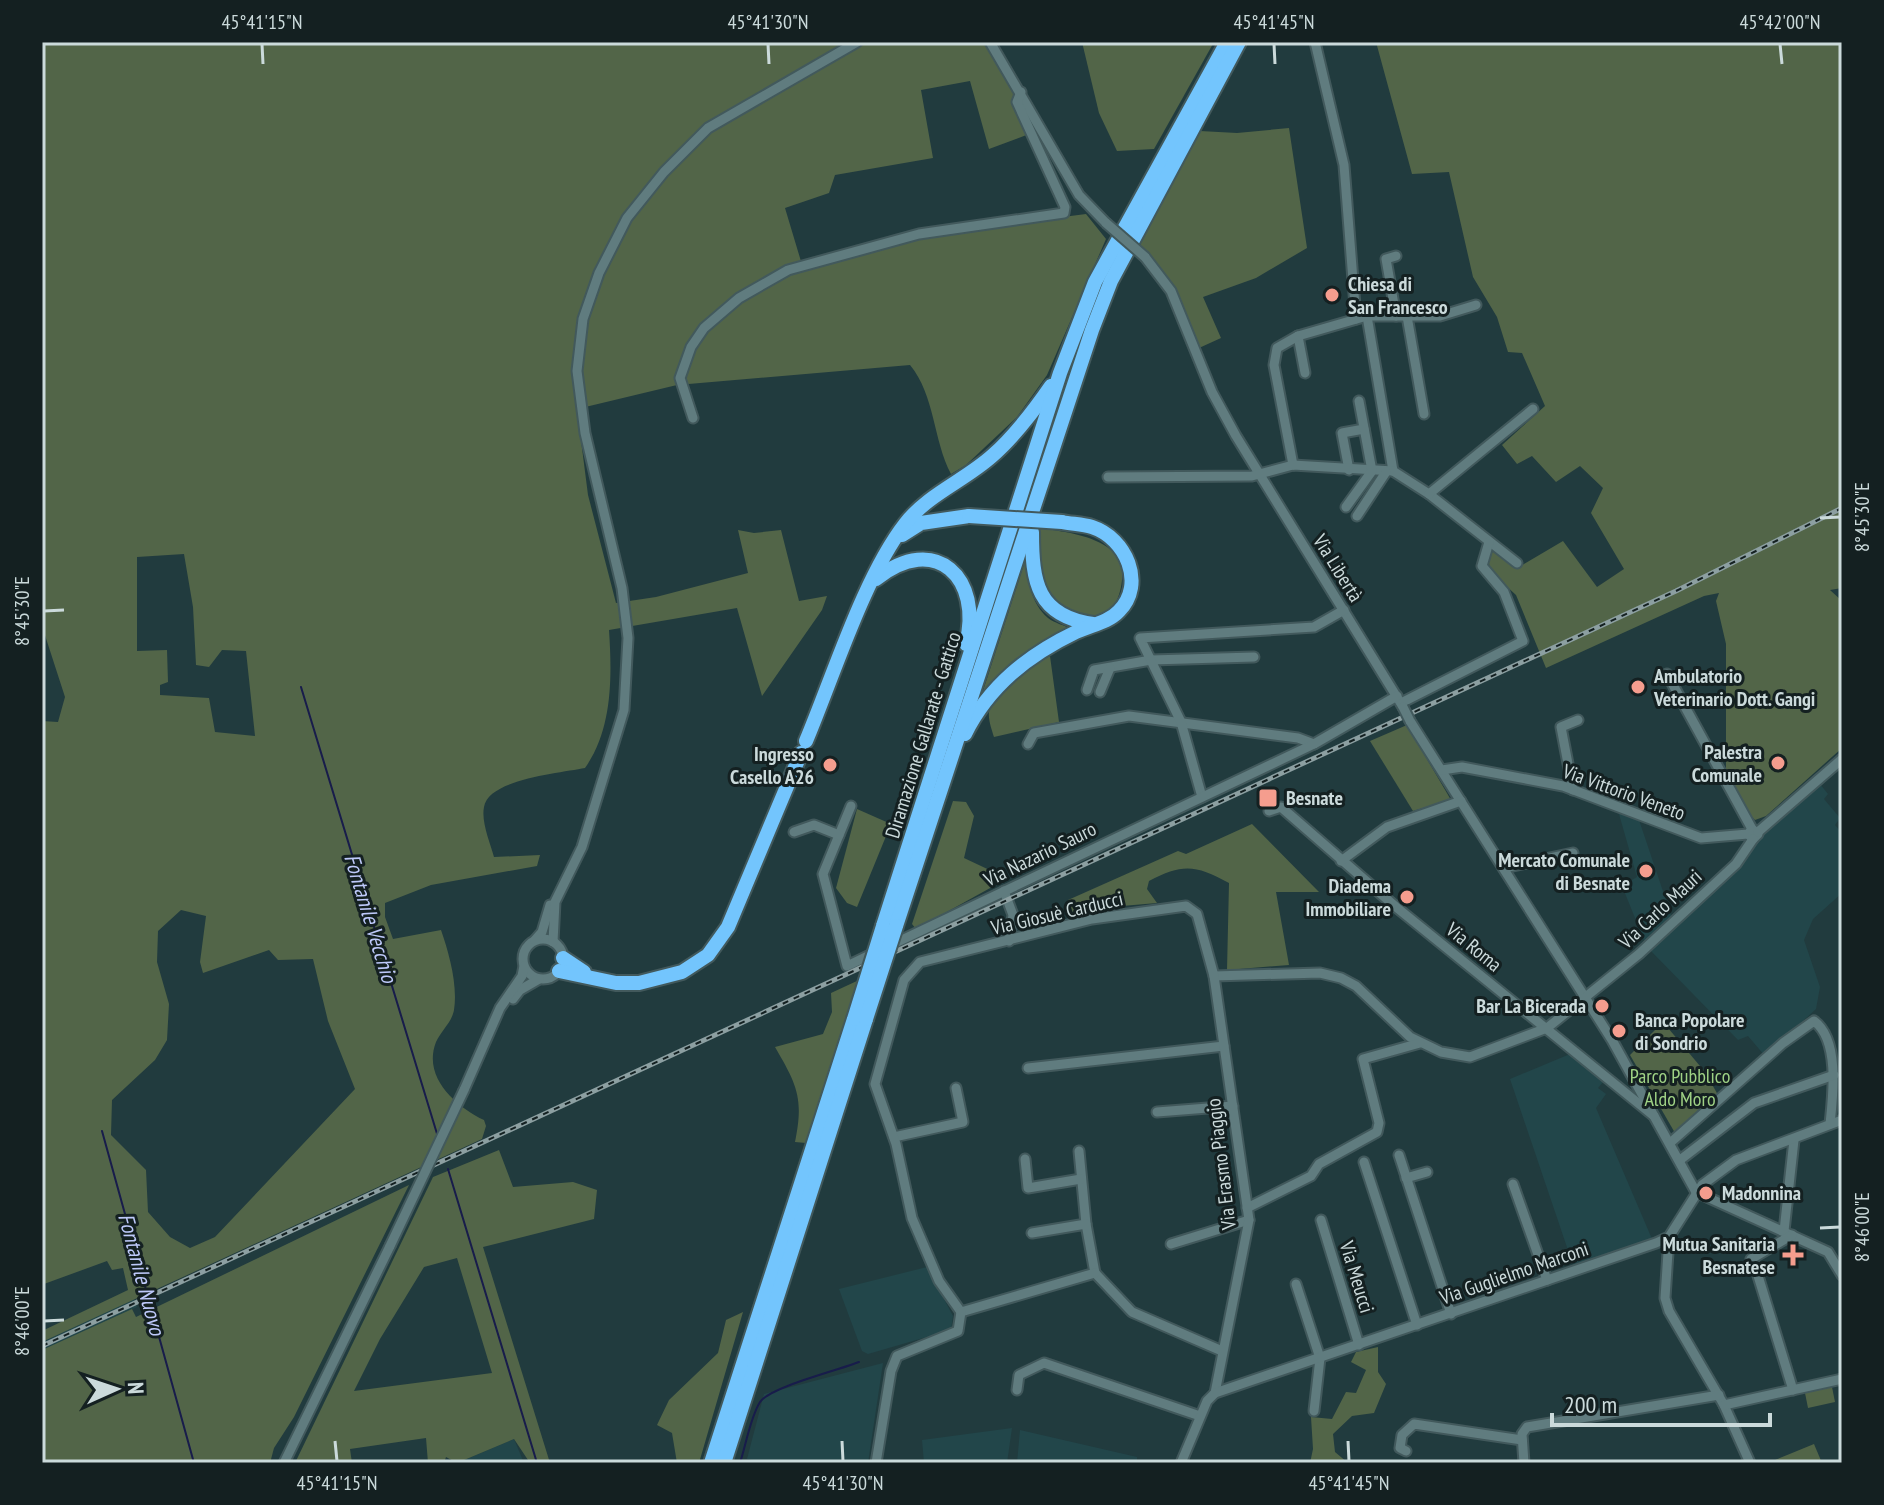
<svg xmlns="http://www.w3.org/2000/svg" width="1884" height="1505" viewBox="0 0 1884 1505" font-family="'PT Sans Narrow',sans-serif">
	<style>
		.built { fill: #22464a }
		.green { fill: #526548; fill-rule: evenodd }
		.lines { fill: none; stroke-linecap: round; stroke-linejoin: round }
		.stream { stroke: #181c4b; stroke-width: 2 }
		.minor-casing { stroke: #42595c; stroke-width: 13 }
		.highway-casing { stroke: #42595c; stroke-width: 18 }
		.minor { stroke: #607c7f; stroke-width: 9 }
		.highway { stroke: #73c5fd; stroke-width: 14 }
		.rail-casing { stroke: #8c9fa1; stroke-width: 5 }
		.rail { stroke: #142021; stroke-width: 2; stroke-dasharray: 6; stroke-linecap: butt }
		.minor-bridge-casing { stroke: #42595c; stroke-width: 13; stroke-linecap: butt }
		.highway-bridge-casing { stroke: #42595c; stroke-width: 18; stroke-linecap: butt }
		.minor-bridge { stroke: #607c7f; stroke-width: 9 }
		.highway-bridge { stroke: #73c5fd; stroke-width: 14 }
		.ticks { fill: none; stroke: #cbdadb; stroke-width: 3 }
		.poi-dot { fill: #f59d8e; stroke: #142021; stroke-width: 3 }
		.labels { text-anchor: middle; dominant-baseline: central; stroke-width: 6; stroke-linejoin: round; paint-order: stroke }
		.poi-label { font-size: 20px; font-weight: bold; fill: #cbdadb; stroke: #142021; text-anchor: end }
		.street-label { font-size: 20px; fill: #cbdadb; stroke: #142021 }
		.park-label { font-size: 20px; fill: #9fd285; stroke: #142021 }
		.water-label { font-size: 22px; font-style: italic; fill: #bec9fa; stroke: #142021 }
		.neatline { fill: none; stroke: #cbdadb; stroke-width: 3 }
		.ticks-label { font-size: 20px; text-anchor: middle; fill: #cbdadb }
	</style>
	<rect width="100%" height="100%" fill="#213b3e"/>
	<g class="built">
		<path d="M1820,784L1828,794L1824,799L1840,818L1835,825L1842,833V893L1813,919L1804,940L1820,987L1816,1009L1765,1056L1748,1036L1738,1040L1649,949L1748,858L1756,842Z"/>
		<path d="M1617,807L1638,817L1672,918L1649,940H1644L1622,886L1637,877Z"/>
		<path d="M1570,1054L1603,1082L1598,1088L1606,1094L1596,1108L1652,1239L1574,1268L1510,1079Z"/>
		<path d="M927,1267L953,1316L951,1330L868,1354L862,1351L839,1289Z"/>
		<path d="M134,1299L137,1307L42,1350V1342Z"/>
		<path d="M883,1363L868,1463H768L747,1459L764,1394Z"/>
		<path d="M1012,1428L1007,1463H924L922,1440Z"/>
		<path d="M1020,1430L1137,1457V1463H1017Z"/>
		<path d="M514,1439L524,1463H457Z"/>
	</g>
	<g class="green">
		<path d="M42,42H984L1037,131L989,149L970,81L921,90L933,158L835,175L829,193L785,208L803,268L952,231L1086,214L1106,239L1047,375L1017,417L966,465L951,474C933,440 935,395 910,365L677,385L577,409L588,495L616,603L656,597L748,573L738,530L754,533L781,530L799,601L827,596L822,610L762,696L737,608L609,630C612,675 613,729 585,768C561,773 488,779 484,807C481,822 490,842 494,857L540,855L537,866L431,885L385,903V917L393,939L441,930C449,953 458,985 454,1010C452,1022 441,1031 436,1042C422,1078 457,1107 484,1120L486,1126L482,1139L42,1342V1331L128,1290L123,1268L112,1270L107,1261L44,1284L42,1288V721L58,722L65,697L42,626ZM184,554L193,607L196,665L209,667L222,650L246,651L255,736L215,732L209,698L160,695V685L168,682L167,650L137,651V557ZM181,910L206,916L200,962L203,973L269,950L278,960L313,959L328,1021L355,1089L215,1237L190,1248L170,1237L148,1212L146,1170L111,1135L112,1100L155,1060L167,1040L169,1004L157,962L158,931Z"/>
		<path d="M1082,42H1214L1154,149L1117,151L1099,113Z"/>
		<path d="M1376,42H1842V588L1830,590L1842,601V748L1766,816L1755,820L1749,814L1726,772V644L1716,601L1719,593L1704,596L1546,668L1516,595L1491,572L1488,560L1493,551L1519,567L1563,541L1597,587L1624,569L1591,513L1603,488L1580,466L1556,482L1532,456L1517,464L1502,445L1545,406L1522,353L1508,352L1497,317L1473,277L1449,172L1412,174Z"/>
		<path d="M1289,128L1307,248L1256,278L1203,297L1221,338L1199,348L1176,290L1141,246V240L1200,131L1237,133Z"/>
		<path d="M1039,528C1073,533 1133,539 1121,587C1119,597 1115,607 1107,614C1098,620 1087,616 1077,613C1038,603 1034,565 1039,528Z"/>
		<path d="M1026,558C1028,580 1030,602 1048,618C1054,623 1064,625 1071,629L980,700Z"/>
		<path d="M1050,656L1059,722L994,737C992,730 988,720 989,712C993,691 1032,665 1050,656Z"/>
		<path d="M1407,725L1451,800L1413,811L1370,741Z"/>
		<path d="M953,801L966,802L974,816L964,858L998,874L992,887L916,929L912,924Z"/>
		<path d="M857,809L891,824L857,907L847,903L836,888Z"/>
		<path d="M1252,824L1319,892H1276L1289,965L1227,970L1229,883C1196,865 1183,863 1149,881L1147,889L1157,903L1110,907L1075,918L1068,900L1178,851L1186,854Z"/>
		<path d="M859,980L806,1143L795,1142C804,1098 797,1085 775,1047L823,1034L832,1012L831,993Z"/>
		<path d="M1663,1022L1705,1072L1718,1095L1675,1133L1630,1055Z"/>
		<path d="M499,1150L513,1187L573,1182L597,1190L594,1219L483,1247L550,1463H530L514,1439L457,1463L446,1457L444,1463H428L426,1438L350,1449L352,1463H295L433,1177ZM457,1258L492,1373L354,1391L380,1339L424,1267Z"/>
		<path d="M409,1185L294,1417L274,1448L270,1463H42V1350L132,1309L136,1317Z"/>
		<path d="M743,1312L699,1463H677L672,1433L657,1425L669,1400L718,1353L726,1320Z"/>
		<path d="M1378,1347V1372L1386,1384L1374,1413L1352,1416L1333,1434L1335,1452L1348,1463H1310L1313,1449L1311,1417L1332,1419L1346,1392L1356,1393L1366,1370L1351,1362L1356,1352Z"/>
		<path d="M1832,1387L1835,1402L1808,1408L1805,1393Z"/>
		<path d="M1814,1444L1822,1463H1771L1770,1462Z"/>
	</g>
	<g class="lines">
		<g class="stream">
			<path d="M301,687L438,1137"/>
			<path d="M102,1131L194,1463"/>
			<path d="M448,1169L537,1463"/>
			<path d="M740,1463C746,1445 750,1418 760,1402C770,1387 839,1370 859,1362"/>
		</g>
		<g class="minor-casing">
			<g id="minor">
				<path d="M990,42L1079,195L1106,223"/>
				<path d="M1315,42L1344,165L1356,319"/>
				<path d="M1145,257L1171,291L1212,392L1236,436L1403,707"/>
				<path d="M1367,316L1393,471"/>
				<path d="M1396,316L1386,259L1396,256"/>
				<path d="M1407,316L1424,414"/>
				<path d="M1298,336L1305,373"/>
				<path d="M693,418L680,378L691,347L704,328L739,298L788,270L919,234L1064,213L1065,207L1017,102L1021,92"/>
				<path d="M1293,465L1274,365L1277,348L1298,336L1367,316H1440L1476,305"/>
				<path d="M1349,470L1342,433L1364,429"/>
				<path d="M1108,477L1252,476L1293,465L1393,471L1429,494L1517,563"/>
				<path d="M1429,494L1533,409"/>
				<path d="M1346,507L1372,471L1359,401"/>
				<path d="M1357,516L1386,472"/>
				<path d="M1667,674L1752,829"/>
				<path d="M1087,690L1094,670L1151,660L1254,657"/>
				<path d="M1100,692L1110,668"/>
				<path d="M1401,703L1523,641L1504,592L1482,566L1489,542"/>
				<path d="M1410,721L1612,1040L1696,1192"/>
				<path d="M1028,744L1034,733L1129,716L1298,738L1314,744"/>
				<path d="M1442,770L1462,767L1563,786L1701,838L1748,834L1752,829L1758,834L1753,839L1748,834"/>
				<path d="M1573,790L1561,727L1578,720"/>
				<path d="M1202,797L1181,722L1140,638L1314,627L1344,610"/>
				<path d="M851,806L823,874L847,966L876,952"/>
				<path d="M1269,811L1281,807L1396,907L1654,1116"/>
				<path d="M794,832L814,825L839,835"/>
				<path d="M1758,832L1842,759"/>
				<path d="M1341,861L1387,827L1461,801"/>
				<path d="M1504,868L1573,853"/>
				<path d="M1004,891L1013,915L1009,941"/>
				<circle cx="543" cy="959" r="20"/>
				<path d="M535,940L542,932L550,905"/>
				<path d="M553,942L555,902L582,847L624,710L628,638L622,588L585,433L577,371L583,319L599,273L627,218L664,172L708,128L857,42"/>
				<path d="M889,946L1314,744L1397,696"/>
				<path d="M1214,976L1320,973L1341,978L1356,986L1410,1037L1441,1052L1470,1057L1547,1028L1639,954L1736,864L1753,839"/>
				<path d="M513,999L520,990L539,979"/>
				<path d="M1028,1068L1224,1046"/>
				<path d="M464,1090L500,1008L522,976L524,966"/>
				<path d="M1157,1112L1233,1106"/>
				<path d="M894,1137L963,1122L956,1088"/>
				<path d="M1670,1143L1783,1043L1814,1021C1840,1040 1833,1096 1830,1124"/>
				<path d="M1079,1151L1086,1224"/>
				<path d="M1399,1155L1451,1314"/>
				<path d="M1025,1159L1028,1188L1081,1179"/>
				<path d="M1680,1160L1754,1103L1834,1075"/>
				<path d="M1364,1162L1417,1325"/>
				<path d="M1406,1178L1427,1172"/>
				<path d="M1513,1184L1547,1280"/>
				<path d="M1696,1192L1828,1252L1842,1275"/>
				<path d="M1247,1208L1311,1176L1319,1164L1377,1132L1379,1123L1363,1059L1420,1043"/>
				<path d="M1321,1220L1359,1345"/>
				<path d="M1784,1231L1794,1140"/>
				<path d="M1032,1233L1086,1224L1095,1273"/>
				<path d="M1669,1237L1665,1298L1669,1311L1724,1405L1750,1463"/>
				<path d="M1171,1244L1249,1220"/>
				<path d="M1751,1259L1792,1235"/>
				<path d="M1755,1266L1793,1390"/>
				<path d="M1095,1273L1132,1312L1222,1351"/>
				<path d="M1296,1284L1320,1358L1314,1411"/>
				<path d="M961,1312L939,1281L912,1218L896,1144L875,1084L904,980L920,962L1092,919L1186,906L1197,914L1214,976L1249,1220L1215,1393"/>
				<path d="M961,1312L1095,1273"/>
				<path d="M1017,1390L1019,1375L1044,1363L1200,1416"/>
				<path d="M1724,1405L1842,1379"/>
				<path d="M1406,1451L1400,1448L1402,1435L1414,1424L1522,1440"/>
				<path d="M284,1463L390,1246"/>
				<path d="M876,1463L891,1371L897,1356L958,1331L961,1312"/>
				<path d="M1181,1463L1207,1401L1215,1393L1656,1243L1669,1237L1702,1185L1736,1160L1842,1120"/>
				<path d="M1524,1463L1522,1434L1527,1427L1719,1395"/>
			</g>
		</g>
		<g class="highway-casing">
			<g id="highway">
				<path d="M1032,532C1032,582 1037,616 1093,624"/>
				<path d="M902,535L921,523L969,516"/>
				<path d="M876,579C936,531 983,579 966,644"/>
				<path d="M965,734C989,686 1028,655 1076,632C1090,625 1108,623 1119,611C1146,584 1126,538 1092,527C1083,524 1071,524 1062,522"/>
				<path d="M806,741C833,677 864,577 905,524C928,494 964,481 992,456C1015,436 1033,412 1051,386"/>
				<path d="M883,926L1060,373L1095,282L1227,42"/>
				<path d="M896,926L1092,330L1111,281L1239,42"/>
				<path d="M563,958L584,972"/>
				<path d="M559,971L616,983H639L682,972L708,955L728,927L801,753"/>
				<path d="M711,1463L854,1019"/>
				<path d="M724,1463L866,1019"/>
			</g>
		</g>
		<use href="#minor" class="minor"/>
		<use href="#highway" class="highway"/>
		<g class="rail-casing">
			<path id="rail" d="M42,1346L1676,591L1842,508"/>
		</g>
		<use href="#rail" class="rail"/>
		<g class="minor-bridge-casing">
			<g id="minor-bridge">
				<path d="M1106,223L1145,257"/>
				<path d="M1403,707L1410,721"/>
				<path d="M390,1246L464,1090"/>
			</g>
		</g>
		<g class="highway-bridge-casing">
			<g id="highway-bridge">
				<path d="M969,516L1062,522"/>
				<path d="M854,1019L883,926"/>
				<path d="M866,1019L896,926"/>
			</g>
		</g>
		<use href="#minor-bridge" class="minor-bridge"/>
		<use href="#highway-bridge" class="highway-bridge"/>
	</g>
	<path class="ticks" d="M262,44L263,64M768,44L769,64M1274,44L1275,64M1780,44L1782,64M1820,518L1840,517M44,611L64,610M1820,1228L1840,1227M44,1321L64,1320M335,1441L337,1461M842,1441L843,1461M1348,1441L1349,1461"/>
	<g class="poi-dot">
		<circle cx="1332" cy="295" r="8"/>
		<circle cx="1638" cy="687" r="8"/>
		<circle cx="1778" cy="763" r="8"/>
		<circle cx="830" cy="765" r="8"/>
		<rect x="1258" y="788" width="20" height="20" rx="4"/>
		<circle cx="1646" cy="871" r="8"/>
		<circle cx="1407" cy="897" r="8"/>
		<circle cx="1602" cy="1006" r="8"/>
		<circle cx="1619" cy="1031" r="8"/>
		<circle cx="1706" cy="1193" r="8"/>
		<path d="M1789 1243h8v8h8v8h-8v8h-8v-8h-8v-8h8z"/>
	</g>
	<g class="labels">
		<g class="poi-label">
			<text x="1348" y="284" text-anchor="start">Chiesa di<tspan x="1348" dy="23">San Francesco</tspan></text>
			<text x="1654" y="676" text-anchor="start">Ambulatorio<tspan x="1654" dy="23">Veterinario Dott. Gangi</tspan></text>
			<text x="1762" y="752">Palestra<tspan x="1762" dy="23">Comunale</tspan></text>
			<text x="814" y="754">Ingresso<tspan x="814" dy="23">Casello A26</tspan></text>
			<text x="1286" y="798" text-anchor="start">Besnate</text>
			<text x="1630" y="860">Mercato Comunale<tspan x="1630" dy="23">di Besnate</tspan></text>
			<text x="1391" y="886">Diadema<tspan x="1391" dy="23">Immobiliare</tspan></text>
			<text x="1586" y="1006">Bar La Bicerada</text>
			<text x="1635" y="1020" text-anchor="start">Banca Popolare<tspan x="1635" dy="23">di Sondrio</tspan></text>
			<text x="1722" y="1193" text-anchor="start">Madonnina</text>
			<text x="1775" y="1244">Mutua Sanitaria<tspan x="1775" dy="23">Besnatese</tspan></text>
		</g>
		<g class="street-label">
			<text transform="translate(1338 568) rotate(58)">Via Libertà</text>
			<text transform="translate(923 735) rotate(-73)">Diramazione Gallarate - Gattico</text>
			<text transform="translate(1624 792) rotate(20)">Via Vittorio Veneto</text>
			<text transform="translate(1040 854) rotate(-26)">Via Nazario Sauro</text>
			<text transform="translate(1660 909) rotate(-43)">Via Carlo Mauri</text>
			<text transform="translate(1057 913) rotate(-13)">Via Giosuè Carducci</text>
			<text transform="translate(1474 947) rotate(39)">Via Roma</text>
			<text transform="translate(1221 1164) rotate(-97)">Via Erasmo Piaggio</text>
			<text transform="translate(1514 1273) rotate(-19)">Via Guglielmo Marconi</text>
			<text transform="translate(1357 1277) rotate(73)">Via Meucci</text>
		</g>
		<g class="park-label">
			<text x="1680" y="1076">Parco Pubblico<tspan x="1680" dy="23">Aldo Moro</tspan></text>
		</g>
		<g class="water-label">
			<text transform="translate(371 918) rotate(73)">Fontanile Vecchio</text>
			<text transform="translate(142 1274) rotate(75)">Fontanile Nuovo</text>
		</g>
	</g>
	<rect width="1884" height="1505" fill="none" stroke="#142021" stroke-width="88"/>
	<g transform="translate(116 1389) rotate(87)" stroke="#142021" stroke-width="6" paint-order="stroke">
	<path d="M0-6L14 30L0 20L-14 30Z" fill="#cbdadb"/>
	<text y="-12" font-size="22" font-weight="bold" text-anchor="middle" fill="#cbdadb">N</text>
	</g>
	<path d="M1552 1413v12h218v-12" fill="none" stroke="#cbdadb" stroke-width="4"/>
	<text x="1564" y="1413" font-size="24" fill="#cbdadb" stroke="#142021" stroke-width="6" paint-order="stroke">200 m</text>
	<rect x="44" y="44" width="1796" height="1417" class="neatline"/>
	<g class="ticks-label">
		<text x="262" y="29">45°41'15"N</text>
		<text x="768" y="29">45°41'30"N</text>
		<text x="1274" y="29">45°41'45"N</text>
		<text x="1780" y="29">45°42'00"N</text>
		<text transform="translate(1862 517) rotate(-90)" y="7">8°45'30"E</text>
		<text transform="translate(22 611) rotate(-90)" y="7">8°45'30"E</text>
		<text transform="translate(1862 1227) rotate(-90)" y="7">8°46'00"E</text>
		<text transform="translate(22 1321) rotate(-90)" y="7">8°46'00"E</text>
		<text x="337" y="1490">45°41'15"N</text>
		<text x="843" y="1490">45°41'30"N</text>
		<text x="1349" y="1490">45°41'45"N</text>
	</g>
</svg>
